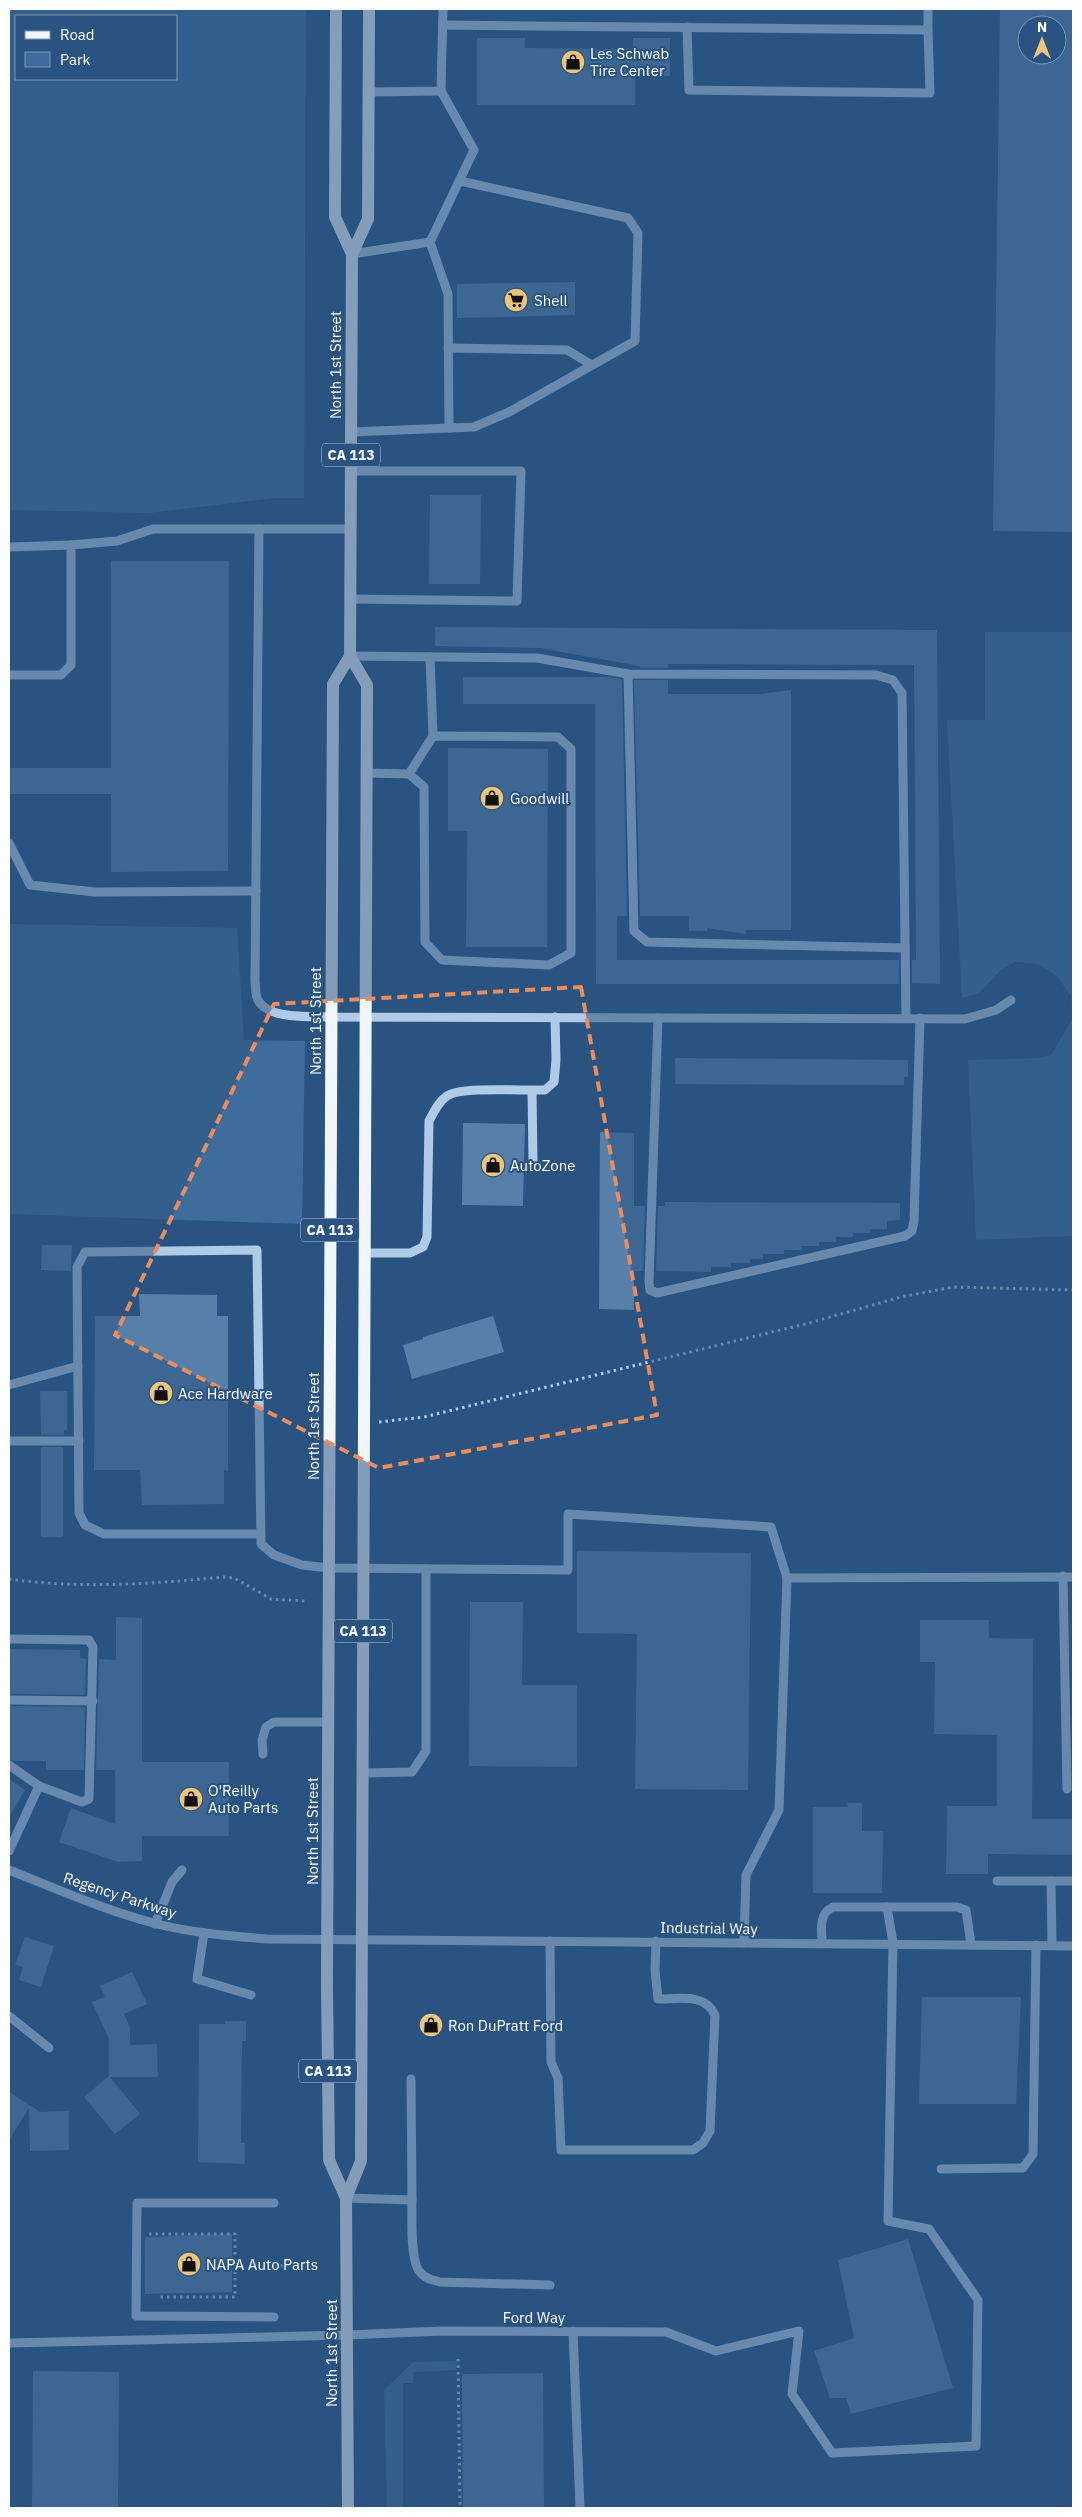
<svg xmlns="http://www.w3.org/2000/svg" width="1082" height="2517" viewBox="0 0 1082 2517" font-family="'IBM Plex Sans',sans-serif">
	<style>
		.green { fill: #3e6d9d; fill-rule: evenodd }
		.building { fill: #567faa; fill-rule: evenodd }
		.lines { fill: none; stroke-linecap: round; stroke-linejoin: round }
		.path { stroke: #b0cbe5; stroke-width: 3; stroke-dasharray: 2.5 4; stroke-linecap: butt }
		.minor { stroke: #b0cbe5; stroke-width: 9 }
		.major { stroke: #f1f6fd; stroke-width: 12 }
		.marked { fill: none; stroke: #ef8b55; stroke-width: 4; stroke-dasharray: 10 6; stroke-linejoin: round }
		.labels { text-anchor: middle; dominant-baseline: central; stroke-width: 4; stroke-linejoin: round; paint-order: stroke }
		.shield { fill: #295380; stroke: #bfcbd9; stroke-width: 1 }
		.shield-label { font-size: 14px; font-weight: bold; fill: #fff }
		.poi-label { font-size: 15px; fill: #fff; stroke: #295380; text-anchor: start }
		.street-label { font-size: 15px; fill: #fff; stroke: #295380 }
	</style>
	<rect width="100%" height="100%" fill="#295380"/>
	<g class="green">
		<path d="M9,9H306L304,498H275L149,513L9,510ZM16,16H176V79H16Z"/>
		<path d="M985,632H1073V1014L1071,996L1057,976L1038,964L1015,962L1001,970L978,994L962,998L947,720H985Z"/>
		<path d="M9,924L237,928L244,1040L305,1041L302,1224L9,1214Z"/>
		<path d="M1073,1018V1236L976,1240L968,1060L1038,1058L1051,1055Z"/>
		<path d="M456,2361V2370L414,2372L413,2383H403V2508H387L384,2390L413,2362Z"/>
	</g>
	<g class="building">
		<path d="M1000,9H1073V532L993,531ZM1027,25H1057V55H1027Z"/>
		<path d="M477,38H525V48L633,49V38H670V76H635V105H477Z"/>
		<path d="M575,282V315L457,318V284Z"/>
		<path d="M430,495H481L480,584H429Z"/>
		<path d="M111,561H229L228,871L111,872V794H9V768H111Z"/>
		<path d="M435,627L937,630L940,984L912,983V960H916L914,665L668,664V668H640V666L539,648L435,646Z"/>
		<path d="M463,677H608L622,679L627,916H617V960H899V984H596L595,704H463Z"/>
		<path d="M634,680H668V694H760L791,690V930H746V934L707,928V931H689V916H640Z"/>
		<path d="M448,748L548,749L547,947H466L467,831H448Z"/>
		<path d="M675,1058L908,1060V1077H904V1085L675,1084Z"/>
		<path d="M463,1123L525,1124L523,1206L462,1205Z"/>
		<path d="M600,1132L634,1133V1206H645L643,1271H634V1310L599,1309Z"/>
		<path d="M665,1202L900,1203V1220L887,1221V1229H870V1233H853V1237H836V1242H819V1246H802V1250H784V1254H763V1259H750V1263H731V1267H711V1272L656,1271L658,1206H665Z"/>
		<path d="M42,1245H72L71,1271L41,1270Z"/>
		<path d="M139,1294L217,1295V1316H228V1471L224,1470V1504L142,1505L140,1470H94L95,1316H140Z"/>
		<path d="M493,1316L504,1352L412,1379L403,1345L423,1339V1337Z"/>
		<path d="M40,1391H67V1430H64V1435H41Z"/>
		<rect x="41" y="1447" width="22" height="90"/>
		<path d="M577,1551L751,1553L748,1790L635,1789L637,1634L577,1633Z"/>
		<path d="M470,1602H523L522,1685H577V1767L469,1766Z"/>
		<path d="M116,1617L142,1618V1762H229V1836H142V1861L118,1862L59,1842L71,1808L115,1824V1770H96L99,1659L116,1660Z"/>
		<path d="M920,1620H989V1638L1033,1639L1032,1819H1073V1855L988,1854V1874H946L947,1806H997V1735L934,1734L935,1662H920Z"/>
		<path d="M9,1649L80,1650V1658L86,1659L85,1695L9,1694Z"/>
		<path d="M9,1706L85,1707L84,1770H46V1761H14L9,1759Z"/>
		<path d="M9,1779L25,1790L9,1817Z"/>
		<path d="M847,1803H862V1831H883L882,1893H813V1807H848Z"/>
		<path d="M25,1937L54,1946L41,1987L19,1980L23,1967L15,1965Z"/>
		<path d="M132,1972L147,2004L124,2014L130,2027V2045L157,2044L158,2077H110L140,2114L115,2134L84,2097L109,2076V2039L92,2002L105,1997L100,1986Z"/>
		<path d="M922,1997H1021L1016,2104H919Z"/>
		<path d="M225,2021H246V2041H242L241,2143H245V2164L198,2162L199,2024H225Z"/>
		<path d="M9,2092L40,2112L69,2111V2150L30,2151L29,2108L9,2140Z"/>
		<path d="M232,2234V2292L145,2294V2237Z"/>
		<path d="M908,2239L953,2388L851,2414L846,2398H830L814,2351L854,2338L838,2260Z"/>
		<path d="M33,2371L119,2372L118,2508H32Z"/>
		<path d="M543,2373L544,2508H463L462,2374Z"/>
	</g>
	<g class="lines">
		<g class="path">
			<path d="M379,1422L424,1417L809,1323L901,1297L953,1287L1073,1290"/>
			<path d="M9,1579C81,1589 152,1584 223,1577L234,1578L271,1599L306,1601"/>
			<path d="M149,2234H235V2297H158"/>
			<path d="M235,2267L309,2265"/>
			<path d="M458,2359L460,2508"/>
		</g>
		<g class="minor">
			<path d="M443,25L928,30V9"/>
			<path d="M687,27L689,90L930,93L928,30"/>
			<path d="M369,92L441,91L443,9"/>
			<path d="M430,242L448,294L449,428"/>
			<path d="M352,254L430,242L474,150L441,91"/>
			<path d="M448,348L567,350L592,365"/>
			<path d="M351,432L474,427L509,412L635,341L638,233L628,218L460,181"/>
			<path d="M259,529L255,981C256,987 255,995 258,1000C268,1020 312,1016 331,1017L965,1019L996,1010L1011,1000"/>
			<path d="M9,547L71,545L117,541L153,529H351"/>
			<path d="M351,599L517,601L521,471H351"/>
			<path d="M350,656L537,658L628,674L876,675L893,680L902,693L906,1018"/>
			<path d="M430,657L433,736"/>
			<path d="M628,674L634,931L647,942L905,948"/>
			<path d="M9,675H61L71,665V545"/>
			<path d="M366,773L409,774L424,787L425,942L442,960L549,965L571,953V749L558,737L433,736L409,774"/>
			<path d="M9,843L30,885L95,892L256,891"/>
			<path d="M658,1018L649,1282L650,1290L657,1293L905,1236L912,1231L914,1221L920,1018"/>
			<path d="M532,1091L533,1161"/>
			<path d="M364,1253H410L423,1247L427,1237L429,1121C434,1112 438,1102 447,1096C462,1086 524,1091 545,1090L554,1082L556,1060L555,1017"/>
			<path d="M9,1385L78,1366"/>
			<path d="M9,1441H79"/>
			<path d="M261,1534H104L85,1525L79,1513L77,1267L85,1252L257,1250L261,1544L274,1555L302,1565L329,1568L568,1570V1514L771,1527L787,1578L1073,1577"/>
			<path d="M1063,1576L1067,1789"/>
			<path d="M9,1639L89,1640L93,1647L89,1799L82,1802L39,1786"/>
			<path d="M9,1700L93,1701"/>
			<path d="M263,1754L262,1740L266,1727L274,1722H329"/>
			<path d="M9,1765L39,1786L9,1851"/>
			<path d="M362,1773L412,1772L426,1751V1569"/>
			<path d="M9,1870C57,1889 106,1911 157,1924C193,1933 230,1936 267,1939L1073,1946"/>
			<path d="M997,1881H1073"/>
			<path d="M1051,1881L1052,1945"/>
			<path d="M155,1924L172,1882L182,1870"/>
			<path d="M204,1933L197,1979L251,1995"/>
			<path d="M550,1941L551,2062L558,2078L561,2150H693L703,2143L710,2131L715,2015C705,1993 679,1999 658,1999L655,1970L656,1941"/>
			<path d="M744,1943L746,1875L779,1810L787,1578"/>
			<path d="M822,1943C822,1929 818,1914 833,1907H957L966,1910L971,1944"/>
			<path d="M9,2016L49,2048"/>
			<path d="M941,2169L1023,2168L1033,2154L1036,1945"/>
			<path d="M346,2198L412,2200L411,2079"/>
			<path d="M412,2200C412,2217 410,2258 419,2271C424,2278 432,2280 440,2282L550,2285"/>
			<path d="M274,2203H137L136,2316L274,2317"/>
			<path d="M573,2331L580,2508"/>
			<path d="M9,2343L347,2335L442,2331L666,2332L716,2351L799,2331L792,2394L832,2453L976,2446L978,2300L929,2229L888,2221L893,1943L887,1907"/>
		</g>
		<g class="major">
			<path d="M336,9L335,217L352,254L350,656L367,685L361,2161L346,2198L348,2508"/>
			<path d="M352,254L368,219L369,9"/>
			<path d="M346,2198L329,2160L327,1984L333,684L350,656"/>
		</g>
	</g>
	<path d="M0 0H1082V2517H0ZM581,987L657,1415L379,1468L115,1335L274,1004Z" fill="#295380" fill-opacity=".55" fill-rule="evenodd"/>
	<path class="marked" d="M581,987L657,1415L379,1468L115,1335L274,1004Z"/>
	<defs>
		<g id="shop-disc" transform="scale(1.25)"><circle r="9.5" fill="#ecc577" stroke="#295380"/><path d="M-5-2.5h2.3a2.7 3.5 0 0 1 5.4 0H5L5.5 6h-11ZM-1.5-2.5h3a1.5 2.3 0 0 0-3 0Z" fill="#111"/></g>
		<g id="supermarket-disc" transform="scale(1.25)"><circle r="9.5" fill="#ecc577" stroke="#295380"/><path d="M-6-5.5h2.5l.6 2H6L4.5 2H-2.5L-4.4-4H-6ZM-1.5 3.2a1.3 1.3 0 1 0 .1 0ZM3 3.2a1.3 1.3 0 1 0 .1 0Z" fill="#111"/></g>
	</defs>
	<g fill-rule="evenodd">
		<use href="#shop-disc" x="573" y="62"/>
		<use href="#supermarket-disc" x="516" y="300"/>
		<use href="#shop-disc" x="492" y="798"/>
		<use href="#shop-disc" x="493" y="1165"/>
		<use href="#shop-disc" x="161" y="1393"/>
		<use href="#shop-disc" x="191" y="1799"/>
		<use href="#shop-disc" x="431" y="2025"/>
		<use href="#shop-disc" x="189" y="2264"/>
	</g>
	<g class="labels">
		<g class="shield">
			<rect x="322" y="443.5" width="58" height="23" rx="4"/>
			<rect x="301" y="1218.5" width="58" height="23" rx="4"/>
			<rect x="334" y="1619.5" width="58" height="23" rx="4"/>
			<rect x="299" y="2059.5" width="58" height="23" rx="4"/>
		</g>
		<g class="shield-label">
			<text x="351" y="455">CA 113</text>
			<text x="330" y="1230">CA 113</text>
			<text x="363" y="1631">CA 113</text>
			<text x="328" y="2071">CA 113</text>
		</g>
		<g class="poi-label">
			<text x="590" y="53">Les Schwab<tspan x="590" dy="17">Tire Center</tspan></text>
			<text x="534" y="300">Shell</text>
			<text x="510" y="798">Goodwill</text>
			<text x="510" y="1165">AutoZone</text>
			<text x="178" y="1393">Ace Hardware</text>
			<text x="208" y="1790">O'Reilly<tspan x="208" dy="17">Auto Parts</tspan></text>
			<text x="448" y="2025">Ron DuPratt Ford</text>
			<text x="206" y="2264">NAPA Auto Parts</text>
		</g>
		<g class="street-label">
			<text transform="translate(335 365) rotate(-90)">North 1st Street</text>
			<text transform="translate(315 1021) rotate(-90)">North 1st Street</text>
			<text transform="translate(313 1426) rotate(-90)">North 1st Street</text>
			<text transform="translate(312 1831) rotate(-90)">North 1st Street</text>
			<text transform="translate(120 1895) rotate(18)">Regency Parkway</text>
			<text transform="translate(709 1928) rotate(1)">Industrial Way</text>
			<text x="534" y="2317">Ford Way</text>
			<text transform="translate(331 2353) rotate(-90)">North 1st Street</text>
		</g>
	</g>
	<rect width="1082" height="2517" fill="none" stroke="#ffffff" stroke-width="20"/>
	<rect x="15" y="15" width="162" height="65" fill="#295380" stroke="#7f98b3"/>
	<rect x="25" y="31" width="25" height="8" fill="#f1f6fd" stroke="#7f98b3"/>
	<text x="60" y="40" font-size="15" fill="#ffffff">Road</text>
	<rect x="25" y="52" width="25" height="15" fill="#3e6d9d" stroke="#7f98b3"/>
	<text x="60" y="65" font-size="15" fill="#ffffff">Park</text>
	<g transform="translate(1042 40)"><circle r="24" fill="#295380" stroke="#7f98b3"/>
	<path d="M0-4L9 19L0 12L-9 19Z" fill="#ecc577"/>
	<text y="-8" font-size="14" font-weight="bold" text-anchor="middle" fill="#ffffff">N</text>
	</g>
</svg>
